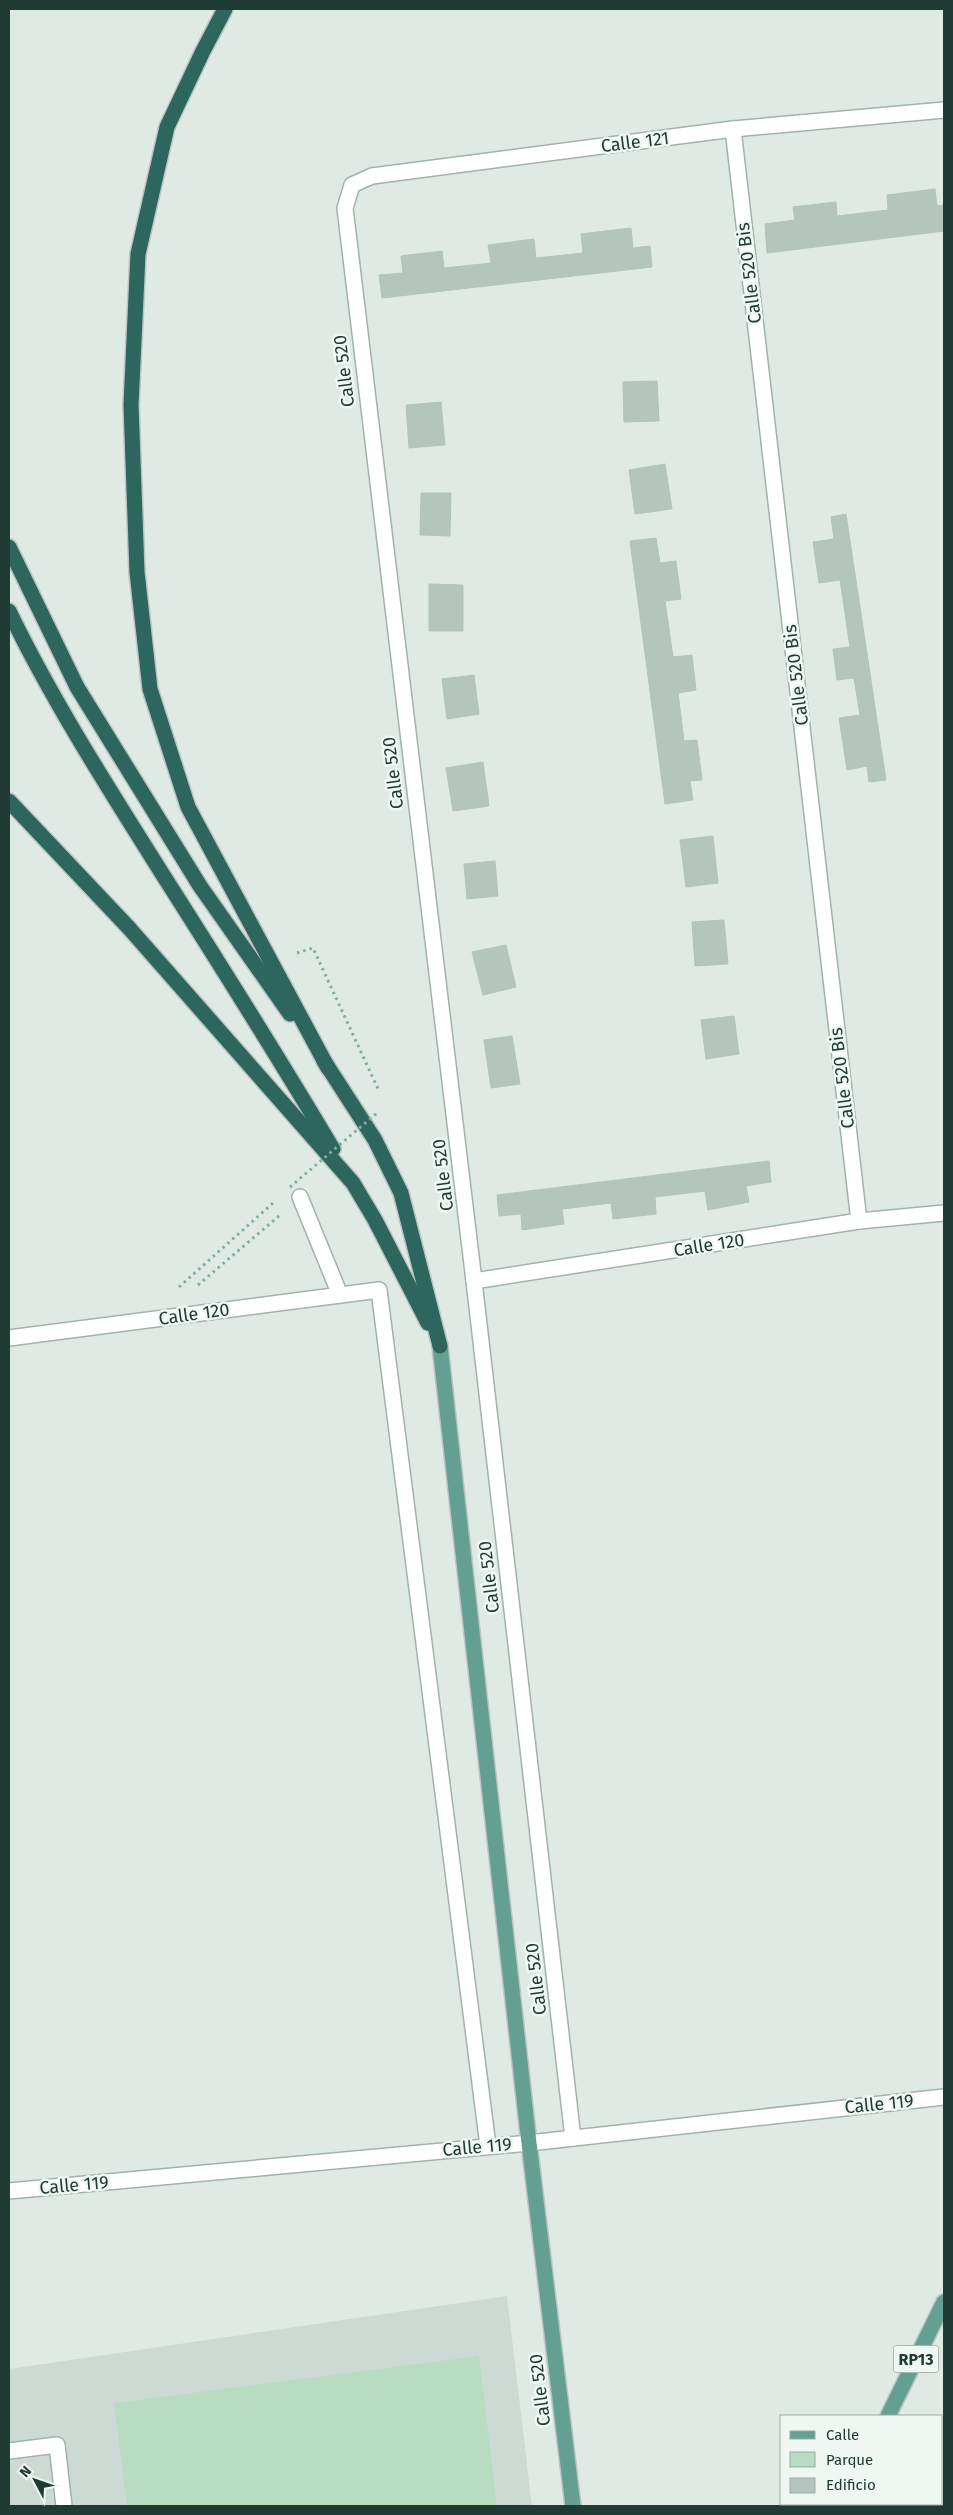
<svg xmlns="http://www.w3.org/2000/svg" width="953" height="2515" viewBox="0 0 953 2515" font-family="'Fira Sans',sans-serif">
	<style>
		.built { fill: #cddad4 }
		.green { fill: #b7dcc2 }
		.building { fill: #b4c5be; stroke: #b1c4bc }
		.lines { fill: none; stroke-linecap: round; stroke-linejoin: round }
		.minor-casing { stroke: #a2b2ac; stroke-width: 18 }
		.major-casing { stroke: #bcc4c2; stroke-width: 18 }
		.highway-casing { stroke: #bcc4c2; stroke-width: 18 }
		.path { stroke: #7faea1; stroke-width: 3; stroke-dasharray: 2.5 4; stroke-linecap: butt }
		.minor { stroke: #fff; stroke-width: 15 }
		.major { stroke: #63a092; stroke-width: 15 }
		.highway { stroke: #2c665c; stroke-width: 15 }
		.path-bridge { stroke: #7faea1; stroke-width: 3; stroke-dasharray: 2.5 4; stroke-linecap: butt }
		.labels { text-anchor: middle; dominant-baseline: central; stroke-width: 5; stroke-linejoin: round; paint-order: stroke }
		.shield { fill: #eff7f3; stroke: #5e736d; stroke-width: 1 }
		.shield-label { font-size: 16px; font-weight: bold; fill: #203a34 }
		.street-label { font-size: 18px; fill: #203a34; stroke: #eff7f3 }
	</style>
	<rect width="100%" height="100%" fill="#dfeae5"/>
	<path class="built" d="M507,2296L532,2506H9V2369Z"/>
	<path class="green" d="M479,2356L497,2506H127L114,2403Z"/>
	<g class="building">
		<path d="M935,189L937,206L944,205V231L767,253L765,224L795,220L793,207L836,202L837,216L888,210L887,195Z"/>
		<path d="M631,228L633,248L650,246L652,267L382,298L379,275L403,273L401,256L442,251L444,268L491,263L488,245L534,239L536,258L583,253L581,234Z"/>
		<path d="M657,381L659,421L624,422L623,382Z"/>
		<path d="M441,402L445,445L409,448L406,405Z"/>
		<path d="M665,464L672,509L635,514L629,470Z"/>
		<path d="M421,493H451L450,536L420,535Z"/>
		<path d="M846,514L886,780L869,782L867,766L847,770L839,718L860,715L854,678L837,680L833,649L850,647L840,580L819,583L813,542L834,539L831,517Z"/>
		<path d="M656,538L660,563L676,561L681,599L665,601L673,657L692,655L696,690L678,693L684,741L697,740L702,780L690,781L693,800L665,804L630,541Z"/>
		<path d="M429,584L463,585V631H429Z"/>
		<path d="M474,675L479,714L447,719L442,679Z"/>
		<path d="M483,762L489,806L453,811L446,768Z"/>
		<path d="M713,836L718,883L686,887L680,840Z"/>
		<path d="M495,861L498,896L467,899L464,864Z"/>
		<path d="M724,920L728,964L695,966L692,922Z"/>
		<path d="M506,945L516,987L483,995L472,952Z"/>
		<path d="M734,1016L739,1054L706,1059L701,1020Z"/>
		<path d="M512,1036L520,1084L491,1088L484,1040Z"/>
		<path d="M769,1161L771,1182L746,1186L749,1202L708,1210L705,1191L655,1197L656,1214L613,1219L611,1203L562,1209L564,1224L522,1230L521,1214L499,1216L497,1195Z"/>
	</g>
	<g class="lines">
		<g class="minor-casing">
			<g id="minor">
				<path d="M733,129L859,1221"/>
				<path d="M300,1197L340,1295"/>
				<path d="M474,1281L859,1221L944,1213"/>
				<path d="M9,1338L379,1290L488,2146"/>
				<path d="M573,2138L474,1281L345,208L352,185L372,176L733,129L944,110"/>
				<path d="M9,2191L529,2143L944,2097"/>
				<path d="M9,2451L57,2445L64,2506"/>
			</g>
		</g>
		<g class="major-casing">
			<g id="major">
				<path d="M440,1346L529,2143L573,2506"/>
				<path d="M888,2416L944,2302"/>
				<path d="M850,2506L851,2504"/>
			</g>
		</g>
		<g class="highway-casing">
			<g id="highway">
				<path d="M225,9L203,51L167,127L138,254L131,405L137,572L150,689L188,807L328,1068"/>
				<path d="M9,547L77,687L200,886L290,1014"/>
				<path d="M9,611C53,702 109,789 163,875C221,966 278,1057 333,1149"/>
				<path d="M9,801L129,928L353,1183L375,1220L428,1323"/>
				<path d="M324,1061L375,1140L401,1193L440,1346"/>
			</g>
		</g>
		<g class="path">
			<path d="M297,953L313,948L379,1091"/>
			<path d="M198,1285L279,1216"/>
			<path d="M179,1287L273,1203"/>
		</g>
		<use href="#minor" class="minor"/>
		<use href="#major" class="major"/>
		<use href="#highway" class="highway"/>
		<path class="path-bridge" d="M290,1187L377,1113"/>
	</g>
	<g class="labels">
		<rect class="shield" x="893.5" y="2345.5" width="45" height="27" rx="4"/>
		<g class="shield-label">
			<text x="916" y="2359">RP13</text>
		</g>
		<g class="street-label">
			<text transform="translate(635 142) rotate(-7)">Calle 121</text>
			<text transform="translate(749 273) rotate(-97)">Calle 520 Bis</text>
			<text transform="translate(344 371) rotate(-97)">Calle 520</text>
			<text transform="translate(796 675) rotate(-97)">Calle 520 Bis</text>
			<text transform="translate(393 773) rotate(-97)">Calle 520</text>
			<text transform="translate(842 1078) rotate(-97)">Calle 520 Bis</text>
			<text transform="translate(443 1175) rotate(-97)">Calle 520</text>
			<text transform="translate(709 1245) rotate(-9)">Calle 120</text>
			<text transform="translate(194 1314) rotate(-8)">Calle 120</text>
			<text transform="translate(489 1577) rotate(-97)">Calle 520</text>
			<text transform="translate(536 1979) rotate(-97)">Calle 520</text>
			<text transform="translate(879 2104) rotate(-6)">Calle 119</text>
			<text transform="translate(477 2147) rotate(-5)">Calle 119</text>
			<text transform="translate(74 2185) rotate(-5)">Calle 119</text>
			<text transform="translate(540 2390) rotate(-97)">Calle 520</text>
		</g>
	</g>
	<rect width="953" height="2515" fill="none" stroke="#203a34" stroke-width="20"/>
	<rect x="780" y="2415" width="162" height="90" fill="#eff7f3" stroke="#9caba7"/>
	<rect x="790" y="2431" width="25" height="8" fill="#63a092" stroke="#9caba7"/>
	<text x="826" y="2440" font-size="15" fill="#203a34">Calle</text>
	<rect x="790" y="2452" width="25" height="15" fill="#b7dcc2" stroke="#9caba7"/>
	<text x="826" y="2465" font-size="15" fill="#203a34">Parque</text>
	<rect x="790" y="2478" width="25" height="15" fill="#b4c5be" stroke="#9caba7"/>
	<text x="826" y="2490" font-size="15" fill="#203a34">Edificio</text>
	<g transform="translate(35 2480) rotate(311)" stroke="#eff7f3" stroke-width="4" paint-order="stroke">
	<path d="M0-4L9 19L0 12L-9 19Z" fill="#203a34"/>
	<text y="-8" font-size="14" font-weight="bold" text-anchor="middle" fill="#203a34">N</text>
	</g>
</svg>
